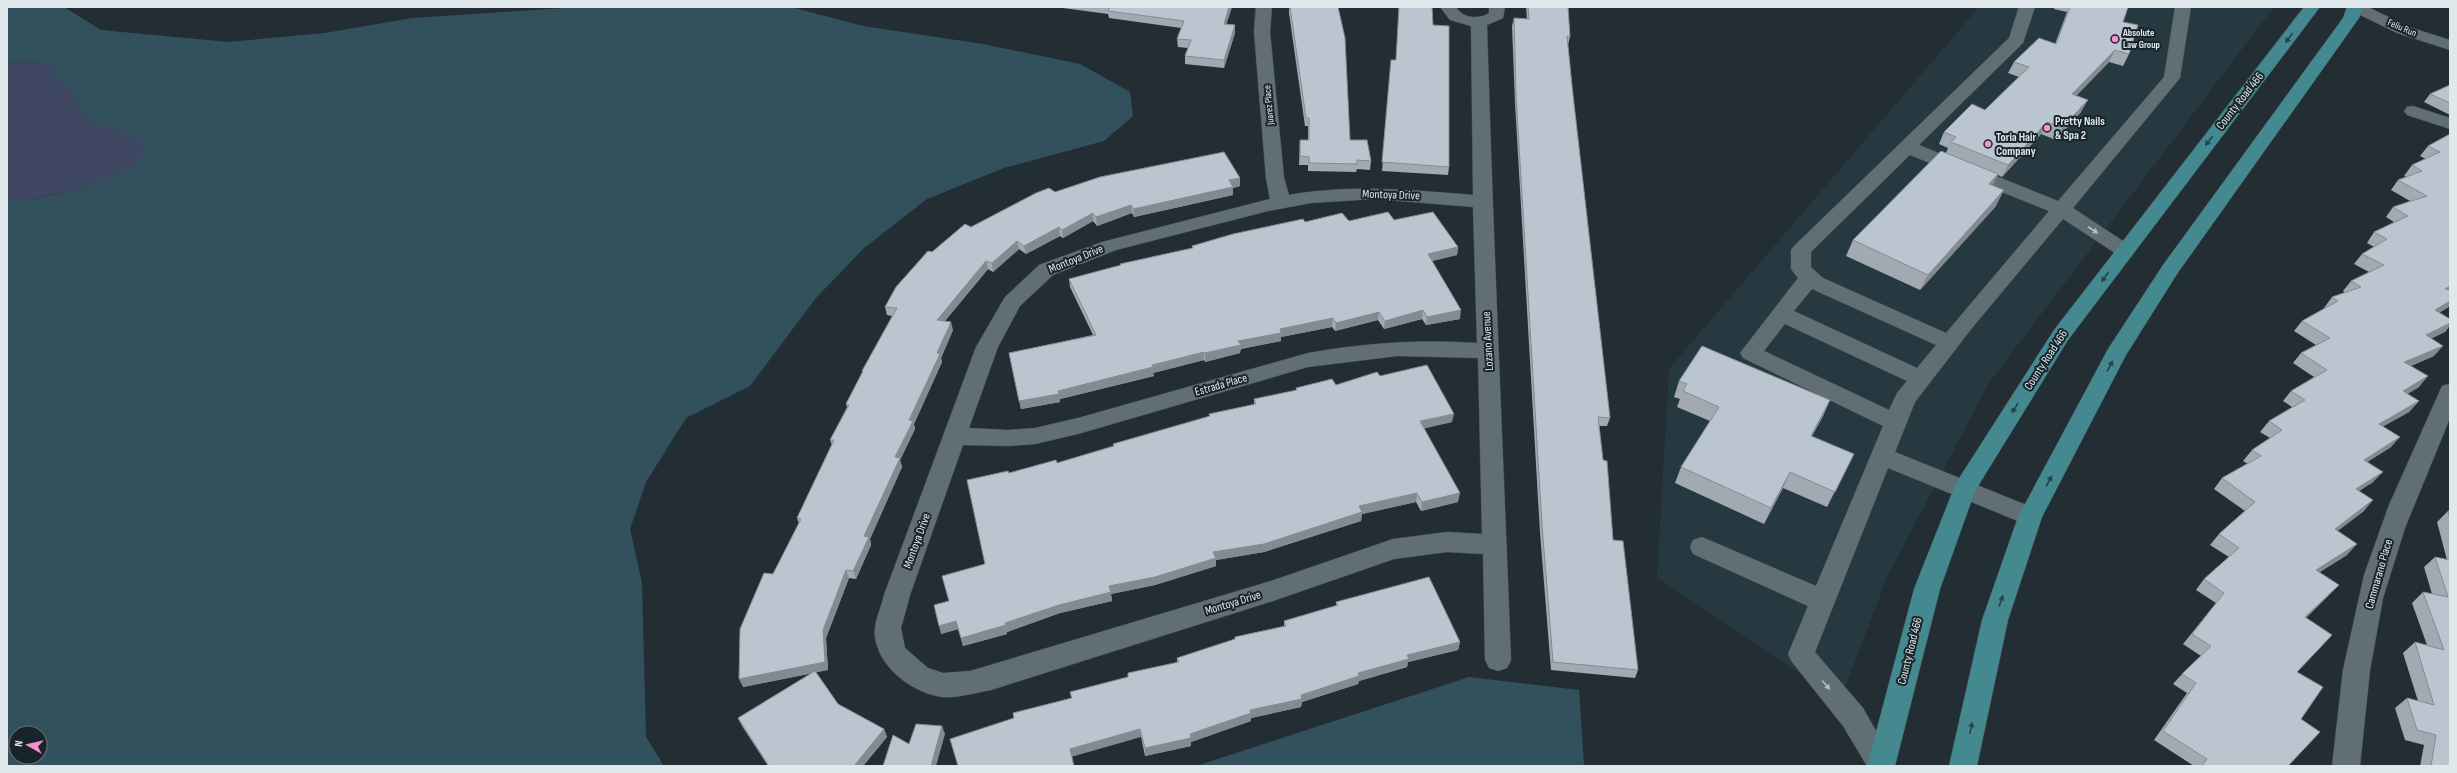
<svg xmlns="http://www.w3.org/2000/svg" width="2457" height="773" viewBox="0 0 2457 773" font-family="'Sofia Sans Condensed',sans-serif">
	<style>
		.built { fill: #263941 }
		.green { fill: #33515d; fill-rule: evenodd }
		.water { fill: #404763 }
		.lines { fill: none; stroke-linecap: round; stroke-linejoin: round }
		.minor-casing { stroke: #424d51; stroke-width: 1 }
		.major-casing { stroke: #424d51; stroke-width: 1 }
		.minor { fill: #616e74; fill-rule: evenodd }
		.major { fill: #448890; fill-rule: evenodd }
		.wall { fill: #a1a9b3 }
		.shaded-wall { fill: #838a92 }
		.building { fill: #bbc5d0; stroke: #838a92 }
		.oneway { fill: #264249 }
		.oneway2 { fill: #b4bdc1 }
		.poi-dot { fill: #f790cf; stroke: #19242a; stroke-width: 1.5 }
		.labels { text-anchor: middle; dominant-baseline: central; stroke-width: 4; stroke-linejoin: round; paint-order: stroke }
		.far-street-label { font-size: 10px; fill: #e0e8eb; stroke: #19242a }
		.far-poi-label { font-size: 10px; font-weight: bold; fill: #e0e8eb; stroke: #19242a; text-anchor: start }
		.street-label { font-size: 12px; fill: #e0e8eb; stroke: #19242a }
		.poi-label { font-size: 12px; font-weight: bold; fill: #e0e8eb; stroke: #19242a; text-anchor: start }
	</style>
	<rect width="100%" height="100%" fill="#232e34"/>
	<path class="built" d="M1979,7H2274L1989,383L1887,577L1840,701L1657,577L1669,369Z"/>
	<g class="green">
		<path d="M7,7H64L101,30L228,42L325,33L412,18L581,7H791L863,26L983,44L1080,64L1130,92L1133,116L1104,141L1004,168L927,199L864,248L815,299L750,386L686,418L646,482L630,529L642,583L646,737L664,766H7V200H32L86,186L87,119L68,88L52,78L56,66L26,61L7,64ZM16,733H40V757H16Z"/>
		<path d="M1469,677L1579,690L1584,766H1196Z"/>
	</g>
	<path class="water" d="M26,61L56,66L53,78L68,88L87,119L149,144L130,169L86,186L31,200H7V64Z"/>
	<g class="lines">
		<g class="minor-casing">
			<g id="minor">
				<path d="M1256,7H1272L1270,32L1284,178L1289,195C1351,184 1410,190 1473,195L1471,26L1450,20L1440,7H1456C1462,18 1479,20 1489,13V7H1505L1503,18L1487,25C1493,237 1503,448 1511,660L1507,668L1498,671L1489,668L1485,660L1483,554L1447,552L1394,559L1273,601L991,690C975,693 959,698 942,697C913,693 879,668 875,637C873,623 881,609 884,595L976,347L1005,297L1039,265L1102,242L1270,199L1266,178L1254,32ZM1375,199L1473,207L1477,343C1420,339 1364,343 1308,353L1078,418L1035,428L1008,430L969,428L998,347L1020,306L1053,275L1116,250L1268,211L1311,203ZM1398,356L1478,358L1482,534L1447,532L1393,539L1271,581L970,671L943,673L928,668L905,648L901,628L910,595L963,445L1008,446L1035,444L1078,434L1308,367Z"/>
				<path d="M2019,7H2035L2023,43L1919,145L2058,201L2164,77L2175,7H2191L2180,78L2073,208L2132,247L2135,251L2132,255L2125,257L2118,255L2063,219L1972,328L1915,402L1895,452L2039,510L2042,517L2039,524L2030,526L1888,468L1815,652L1863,708L1895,764L1894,766H1867L1843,726L1792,662L1788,654L1808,606L1693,554L1690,547L1693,540L1702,537L1816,586L1883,426L1743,358L1740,353L1798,278L1791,269V250L1794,246L2009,38ZM1910,155L2049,211L1946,333L1823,278L1811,267V252ZM1812,289L1936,345L1917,368L1794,311ZM1785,324L1907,381L1897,393L1889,410L1764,351Z"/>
				<path d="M2348,7H2368L2409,27L2450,40V50L2397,33L2350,10Z"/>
				<path d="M2413,106L2450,118V129L2407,115L2404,111L2407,107Z"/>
				<path d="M2450,384V418L2405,528L2383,598L2370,670L2360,766H2332L2343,670L2364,575L2389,505L2442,386Z"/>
			</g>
		</g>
		<g class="major-casing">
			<g id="major">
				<path d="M2304,7H2320L2068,340L1975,491L1940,589L1895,766H1867L1914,589L1956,483L2054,330Z"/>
				<path d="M2347,7H2363L2359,18L2177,274L2126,355L2042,517L2008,620L1977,766H1949L1982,620L2018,517L2108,349L2163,265L2343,18Z"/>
			</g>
		</g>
		<use href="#minor" class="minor"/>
		<use href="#major" class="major"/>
	</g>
	<g class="wall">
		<path d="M1062,7H1232L1226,24L1235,25V33L1224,68L1185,64V56L1188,48L1178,47L1177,39L1181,28L1109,18L1108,14L1063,8Z"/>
		<path d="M1289,7L1350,140L1371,161L1370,170L1357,169L1356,172L1308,171V165H1299L1300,140H1308V126H1305L1289,13Z"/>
		<path d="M1399,7L1433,25L1449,167L1448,175L1382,171L1391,60H1396Z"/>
		<path d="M1526,7H1568L1570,37L1568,45L1572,86L1610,418L1607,426H1599L1613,540L1638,670L1635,678L1551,670L1540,533L1515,103L1512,26L1514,18L1527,19Z"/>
		<path d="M2055,7H2128L2123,22L2129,54L2123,66L2109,62L2076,96L2081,112L2056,140L2041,134L2002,177L1998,175L1992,185L1996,206L1920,290L1846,256L1853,240L1946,153L1948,148L1939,144L1944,132L1985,110L2019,77L2008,73L2014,62L2055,44L2067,12L2054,9Z"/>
		<path d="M2450,85V115L2424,102L2430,94Z"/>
		<path d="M2450,134V306L2439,313L2450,319V325L2445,332L2431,338L2434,356L2411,366L2419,387L2407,394L2419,401L2409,412L2383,426L2391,447L2367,462L2373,482L2359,491L2364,511L2337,531L2347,555L2319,572L2329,595L2306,618L2297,672L2301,719L2288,766H2194L2154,740L2187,693L2173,684L2182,674L2201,656L2183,644L2216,603L2196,590L2204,579L2229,557L2210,545L2219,534L2245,511L2214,489L2222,478L2248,464L2243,461L2252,450L2270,438L2260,432L2269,421L2292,407L2283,401L2291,391L2314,377L2293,363L2301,353L2316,345L2294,331L2302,321L2325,308H2324L2332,297L2345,293L2343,291L2351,281L2369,272L2354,264L2362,254L2374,247L2367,243L2374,232L2394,222L2386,217L2393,207L2410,201L2391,190L2398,180L2407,177L2404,176L2412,165L2426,159L2420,156L2428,146Z"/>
		<path d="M1240,178V186L1233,188V195L1134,217L1132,213L1097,226L1093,221L1063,238L1060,236L1026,254L1019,249L993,272L988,269L945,321L953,330L941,358L942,362L914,424L915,429L900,460L902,467L870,539L871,545L856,579L849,578L826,638L828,670L816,672L838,704L884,729L887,737L863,766H768L742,726L738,718L813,673L743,687L773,574L799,524L797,518L832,445L830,440L847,407L846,404L862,373V371L892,316L887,315L885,307L932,252L971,227L1055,192Z"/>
		<path d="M1394,220L1458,247L1457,255L1432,261L1460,319L1426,325L1422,319L1384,329L1378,320L1335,331L1332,327L1281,337V341L1241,349L1240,353L1205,362L1204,360L1153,373L1154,376L1060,399V402L1021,409L1009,353L1093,335L1070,287L1069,279L1120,266V264L1192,248V246L1305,222Z"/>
		<path d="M1380,376L1452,422L1424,428L1458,502L1421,511L1416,502L1362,514L1361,521L1264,552L1216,560V566L1155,585L1111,594L1112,601L1060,613L1007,632V634L963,646L958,629L941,634L985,564L1009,473L1057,463L1114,446L1113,444L1209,417V414L1254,405V399L1296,391V388L1336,385Z"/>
		<path d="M1679,381L1830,400L1823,416L1812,436L1854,454L1827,507L1783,488L1764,524L1675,483L1681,467L1710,421L1677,407L1680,399L1674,397Z"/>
		<path d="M2448,511H2450V766H2420L2424,745L2405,740L2395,708L2407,698L2418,701L2403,653L2415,642L2427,645L2412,603L2423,592L2432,594L2424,567L2435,557L2447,560L2437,522Z"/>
		<path d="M1336,602L1460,642L1458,650L1408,662L1407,667L1359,681L1358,684L1302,702L1301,707L1251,718V721L1191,742V746L1145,756L1141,737L1014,718L1071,698L1070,692L1128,677V673L1177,663V658L1235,640V637L1284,626V621L1336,606Z"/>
	</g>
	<g class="shaded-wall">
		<path d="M1229,7H1232L1224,32V24Z"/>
		<path d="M1235,25V33L1224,68V60Z"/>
		<path d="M2115,50L2109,62L2066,106L2072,94Z"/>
		<path d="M2088,100L2081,112L2056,140L2062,128Z"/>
		<path d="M2047,122L2041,134L2002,177L2008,165Z"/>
		<path d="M1998,174L1991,189L1989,184Z"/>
		<path d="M1240,178V186L1233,188V195L1134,217L1133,209L1229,180Z"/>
		<path d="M2004,190L1996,206L1920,290L1928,275Z"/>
		<path d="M1131,205L1132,213L1097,226L1096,217Z"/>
		<path d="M1093,213V221L1063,238L1062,230Z"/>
		<path d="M1059,227L1060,236L1026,254L1024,246Z"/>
		<path d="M1017,241L1019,249L993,272L992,263Z"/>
		<path d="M1458,247L1457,255L1427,262L1428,254Z"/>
		<path d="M986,261L988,269L938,329L937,320Z"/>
		<path d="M2450,286V292L2445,289Z"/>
		<path d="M2450,301V306L2426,321L2435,310Z"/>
		<path d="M1423,310L1422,319L1384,329L1385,321Z"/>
		<path d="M1461,310L1460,319L1426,325L1427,317Z"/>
		<path d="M1379,312L1378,320L1335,331L1336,323Z"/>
		<path d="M1333,318L1332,327L1281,337V341L1240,349V353L1205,362V353L1238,341L1280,329Z"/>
		<path d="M951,322L953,330L941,358L942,362L914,424L915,429L900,460L902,467L870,539L871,545L856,579L853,571L864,536L909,420L937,353Z"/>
		<path d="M2450,323V325L2445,332L2418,345L2426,335Z"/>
		<path d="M2443,346L2434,356L2395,372L2404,362Z"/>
		<path d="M1204,352V360L1153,373L1154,376L1060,399V402L1021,409L1019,401Z"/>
		<path d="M2428,376L2419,387L2394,402L2403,391Z"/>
		<path d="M1830,400L1823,416L1804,451L1811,436Z"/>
		<path d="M2419,401L2409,412L2370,434L2379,424Z"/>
		<path d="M1454,414L1452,422L1418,430L1420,421Z"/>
		<path d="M2400,437L2391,447L2355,470L2364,460Z"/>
		<path d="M1790,472L1783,488L1764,524L1771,508Z"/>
		<path d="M2383,472L2373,482L2346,499L2356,489Z"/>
		<path d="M1417,493L1416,502L1362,514L1361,521L1264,552L1216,560V566L1155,585L1111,594L1112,601L1060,613L1007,632V634L963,646L961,638L1005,623L1109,586L1359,506Z"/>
		<path d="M1460,493L1458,502L1421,511L1422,502Z"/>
		<path d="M2373,500L2364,511L2326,540L2335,529Z"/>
		<path d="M2357,544L2347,555L2306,581L2316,570Z"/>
		<path d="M846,570L849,578L826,638L828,670L743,687L739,679L823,630Z"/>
		<path d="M2339,585L2329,595L2295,628L2305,617Z"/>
		<path d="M956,621L958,629L941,634L939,626Z"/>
		<path d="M1460,642L1458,650L1408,662L1407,667L1359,681L1358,684L1302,702L1301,707L1251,718V721L1191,742V746L1145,756V748L1190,734L1250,710L1301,695L1407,655Z"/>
		<path d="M942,726L945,734L936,766H931Z"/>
		<path d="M884,729L887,737L863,766H854Z"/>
		<path d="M1140,729L1141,737L1071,757L1070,749Z"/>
	</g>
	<g class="building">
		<path d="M1110,7H1229L1224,24L1235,25L1224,60L1185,56L1191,40L1177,39L1184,21L1108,11Z"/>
		<path d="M1290,7H1338L1345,38L1350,140H1367L1371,161L1357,160V164L1309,163V157L1300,156V140H1309V118H1306Z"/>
		<path d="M1399,7H1432L1433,25L1449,26V167L1382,162L1391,60H1396Z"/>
		<path d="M1528,7H1568L1570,37L1567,36L1572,86L1610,418L1598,417L1603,460L1607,461L1613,540L1623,541L1638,670L1553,662L1542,525L1516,95L1514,18L1529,19Z"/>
		<path d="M2070,7H2128L2123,22L2138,25L2129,54L2115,50L2072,94L2088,100L2062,128L2047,122L2008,165L1951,142L1956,137L1944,132L1972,104L1985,110L2029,67L2014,62L2039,38L2056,44Z"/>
		<path d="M2450,85V103L2430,94Z"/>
		<path d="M2450,134V286L2445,289L2450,290V301L2435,310L2450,319V323L2426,335L2443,346L2404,362L2428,376L2403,391L2419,401L2379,424L2400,437L2364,460L2383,472L2356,489L2373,500L2335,529L2357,544L2316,570L2339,585L2305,617L2332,635L2297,672L2323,687L2301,719L2320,732L2288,766H2202L2207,759L2163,731L2196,683L2182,674L2211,646L2192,634L2224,593L2204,579L2239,548L2219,534L2255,502L2222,478L2261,456L2252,450L2282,430L2269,421L2305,400L2291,391L2327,370L2301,353L2330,338L2302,321L2338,301L2332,297L2361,287L2351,281L2384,265L2362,254L2387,239L2374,232L2408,216L2393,207L2427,196L2398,180L2422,171L2412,165L2440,152L2428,146Z"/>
		<path d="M1941,151L1998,174L1989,184L2004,190L1928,275L1853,240Z"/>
		<path d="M1224,152L1240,178L1229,180L1233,187L1133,209L1131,205L1096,217L1093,213L1062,230L1059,227L1024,246L1017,241L992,263L986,261L937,320L951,322L937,353L940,354L909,420L913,421L895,457L900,458L864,536L869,537L853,571L846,570L823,630L825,662L739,679L740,629L764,573L773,574L801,519L797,518L834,440H830L849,405L846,404L863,371H862L897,308L885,307L896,287L928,251L932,252L965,224L971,227L1036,193L1049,188L1055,192L1100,177Z"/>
		<path d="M1388,212L1394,220L1433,212L1458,247L1428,254L1461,310L1427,317L1423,310L1385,321L1379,312L1336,323L1333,318L1280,329L1281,333L1238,341L1241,345L1205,353L1204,352L1152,365L1153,367L1058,391L1059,394L1019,401L1009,353L1096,335L1069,279L1121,265L1120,264L1193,248L1192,246L1233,234L1303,219L1305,222L1342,213L1349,221Z"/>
		<path d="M1702,346L1830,400L1811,436L1854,454L1835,492L1790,472L1771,508L1681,467L1719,407L1683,391L1687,384L1679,381Z"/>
		<path d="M1427,365L1454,414L1420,421L1460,493L1422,502L1417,493L1359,506L1362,512L1264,544L1213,552L1216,558L1155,577L1109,586L1111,592L1059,605L1005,623L1006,625L961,638L956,621L939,626L934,605L949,601L942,576L985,564L967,480L1008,471L1009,473L1056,460L1057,463L1114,446L1113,444L1210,416L1209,414L1256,404L1254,399L1297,390L1296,388L1332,379L1336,385L1377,372L1380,376Z"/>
		<path d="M2448,511H2450V519Z"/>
		<path d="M2435,557L2450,560V766H2431L2436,735L2417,730L2407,698L2434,705L2415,642L2444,650L2423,592L2448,597Z"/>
		<path d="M1429,577L1460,642L1407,655L1409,659L1358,673L1359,676L1301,695L1302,699L1250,710L1251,713L1190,734L1191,738L1145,748L1140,729L1070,749L1074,766H958L950,739L1014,718L1013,713L1072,698L1070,692L1128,677V673L1179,662L1177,658L1235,639V637L1286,626L1284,621L1338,605L1336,602Z"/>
		<path d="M815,671L838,704L884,729L854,766H769L738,718Z"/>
		<path d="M916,724L942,726L931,766H883L893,735L909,744Z"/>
	</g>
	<defs><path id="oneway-solid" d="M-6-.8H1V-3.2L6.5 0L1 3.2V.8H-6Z"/></defs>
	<g class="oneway">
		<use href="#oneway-solid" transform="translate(2289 38) rotate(128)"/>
		<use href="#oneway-solid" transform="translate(2209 141) rotate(128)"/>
		<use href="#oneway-solid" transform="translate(2105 277) rotate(127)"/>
		<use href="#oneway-solid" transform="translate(2110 366) rotate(-62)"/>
		<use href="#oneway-solid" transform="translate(2015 408) rotate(122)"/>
		<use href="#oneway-solid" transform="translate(2049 481) rotate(-62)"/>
		<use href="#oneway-solid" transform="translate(2001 601) rotate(-71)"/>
		<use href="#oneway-solid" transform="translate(1971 728) rotate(-78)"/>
	</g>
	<g class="oneway2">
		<use href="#oneway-solid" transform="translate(2093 230) rotate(33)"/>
		<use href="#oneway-solid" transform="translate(1826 685) rotate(50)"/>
	</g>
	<g class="poi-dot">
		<circle cx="2115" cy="39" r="4"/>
		<circle cx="2047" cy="128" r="4"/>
		<circle cx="1988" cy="144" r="4"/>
	</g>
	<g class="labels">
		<g class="far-street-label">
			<text transform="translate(2402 28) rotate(23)">Feliu Run</text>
			<text transform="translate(1269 105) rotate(-95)">Juarez Place</text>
		</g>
		<g class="far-poi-label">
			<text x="2123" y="33">Absolute<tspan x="2123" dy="12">Law Group</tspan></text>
		</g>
		<g class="street-label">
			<text transform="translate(2240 101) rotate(-52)">County Road 466</text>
			<text transform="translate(1391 195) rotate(2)">Montoya Drive</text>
			<text transform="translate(1076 259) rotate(-22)">Montoya Drive</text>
			<text transform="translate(1488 341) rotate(-93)">Lozano Avenue</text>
			<text transform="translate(2046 360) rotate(-57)">County Road 466</text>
			<text transform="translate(1221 385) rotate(-16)">Estrada Place</text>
			<text transform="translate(917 541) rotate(-70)">Montoya Drive</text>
			<text transform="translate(2379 574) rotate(-74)">Cammarano Place</text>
			<text transform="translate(1233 603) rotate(-17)">Montoya Drive</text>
			<text transform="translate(1910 651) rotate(-76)">County Road 466</text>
		</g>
		<g class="poi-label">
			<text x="2055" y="121">Pretty Nails<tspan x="2055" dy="14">&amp; Spa 2</tspan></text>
			<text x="1996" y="137">Toria Hair<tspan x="1996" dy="14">Company</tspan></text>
		</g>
	</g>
	<rect width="2457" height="773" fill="none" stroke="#e0e8eb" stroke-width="16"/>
	<g transform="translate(28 745) rotate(278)"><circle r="19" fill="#19242a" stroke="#697277"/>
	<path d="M0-3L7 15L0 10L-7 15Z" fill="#f790cf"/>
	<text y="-6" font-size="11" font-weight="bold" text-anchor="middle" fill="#e0e8eb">N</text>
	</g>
</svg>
